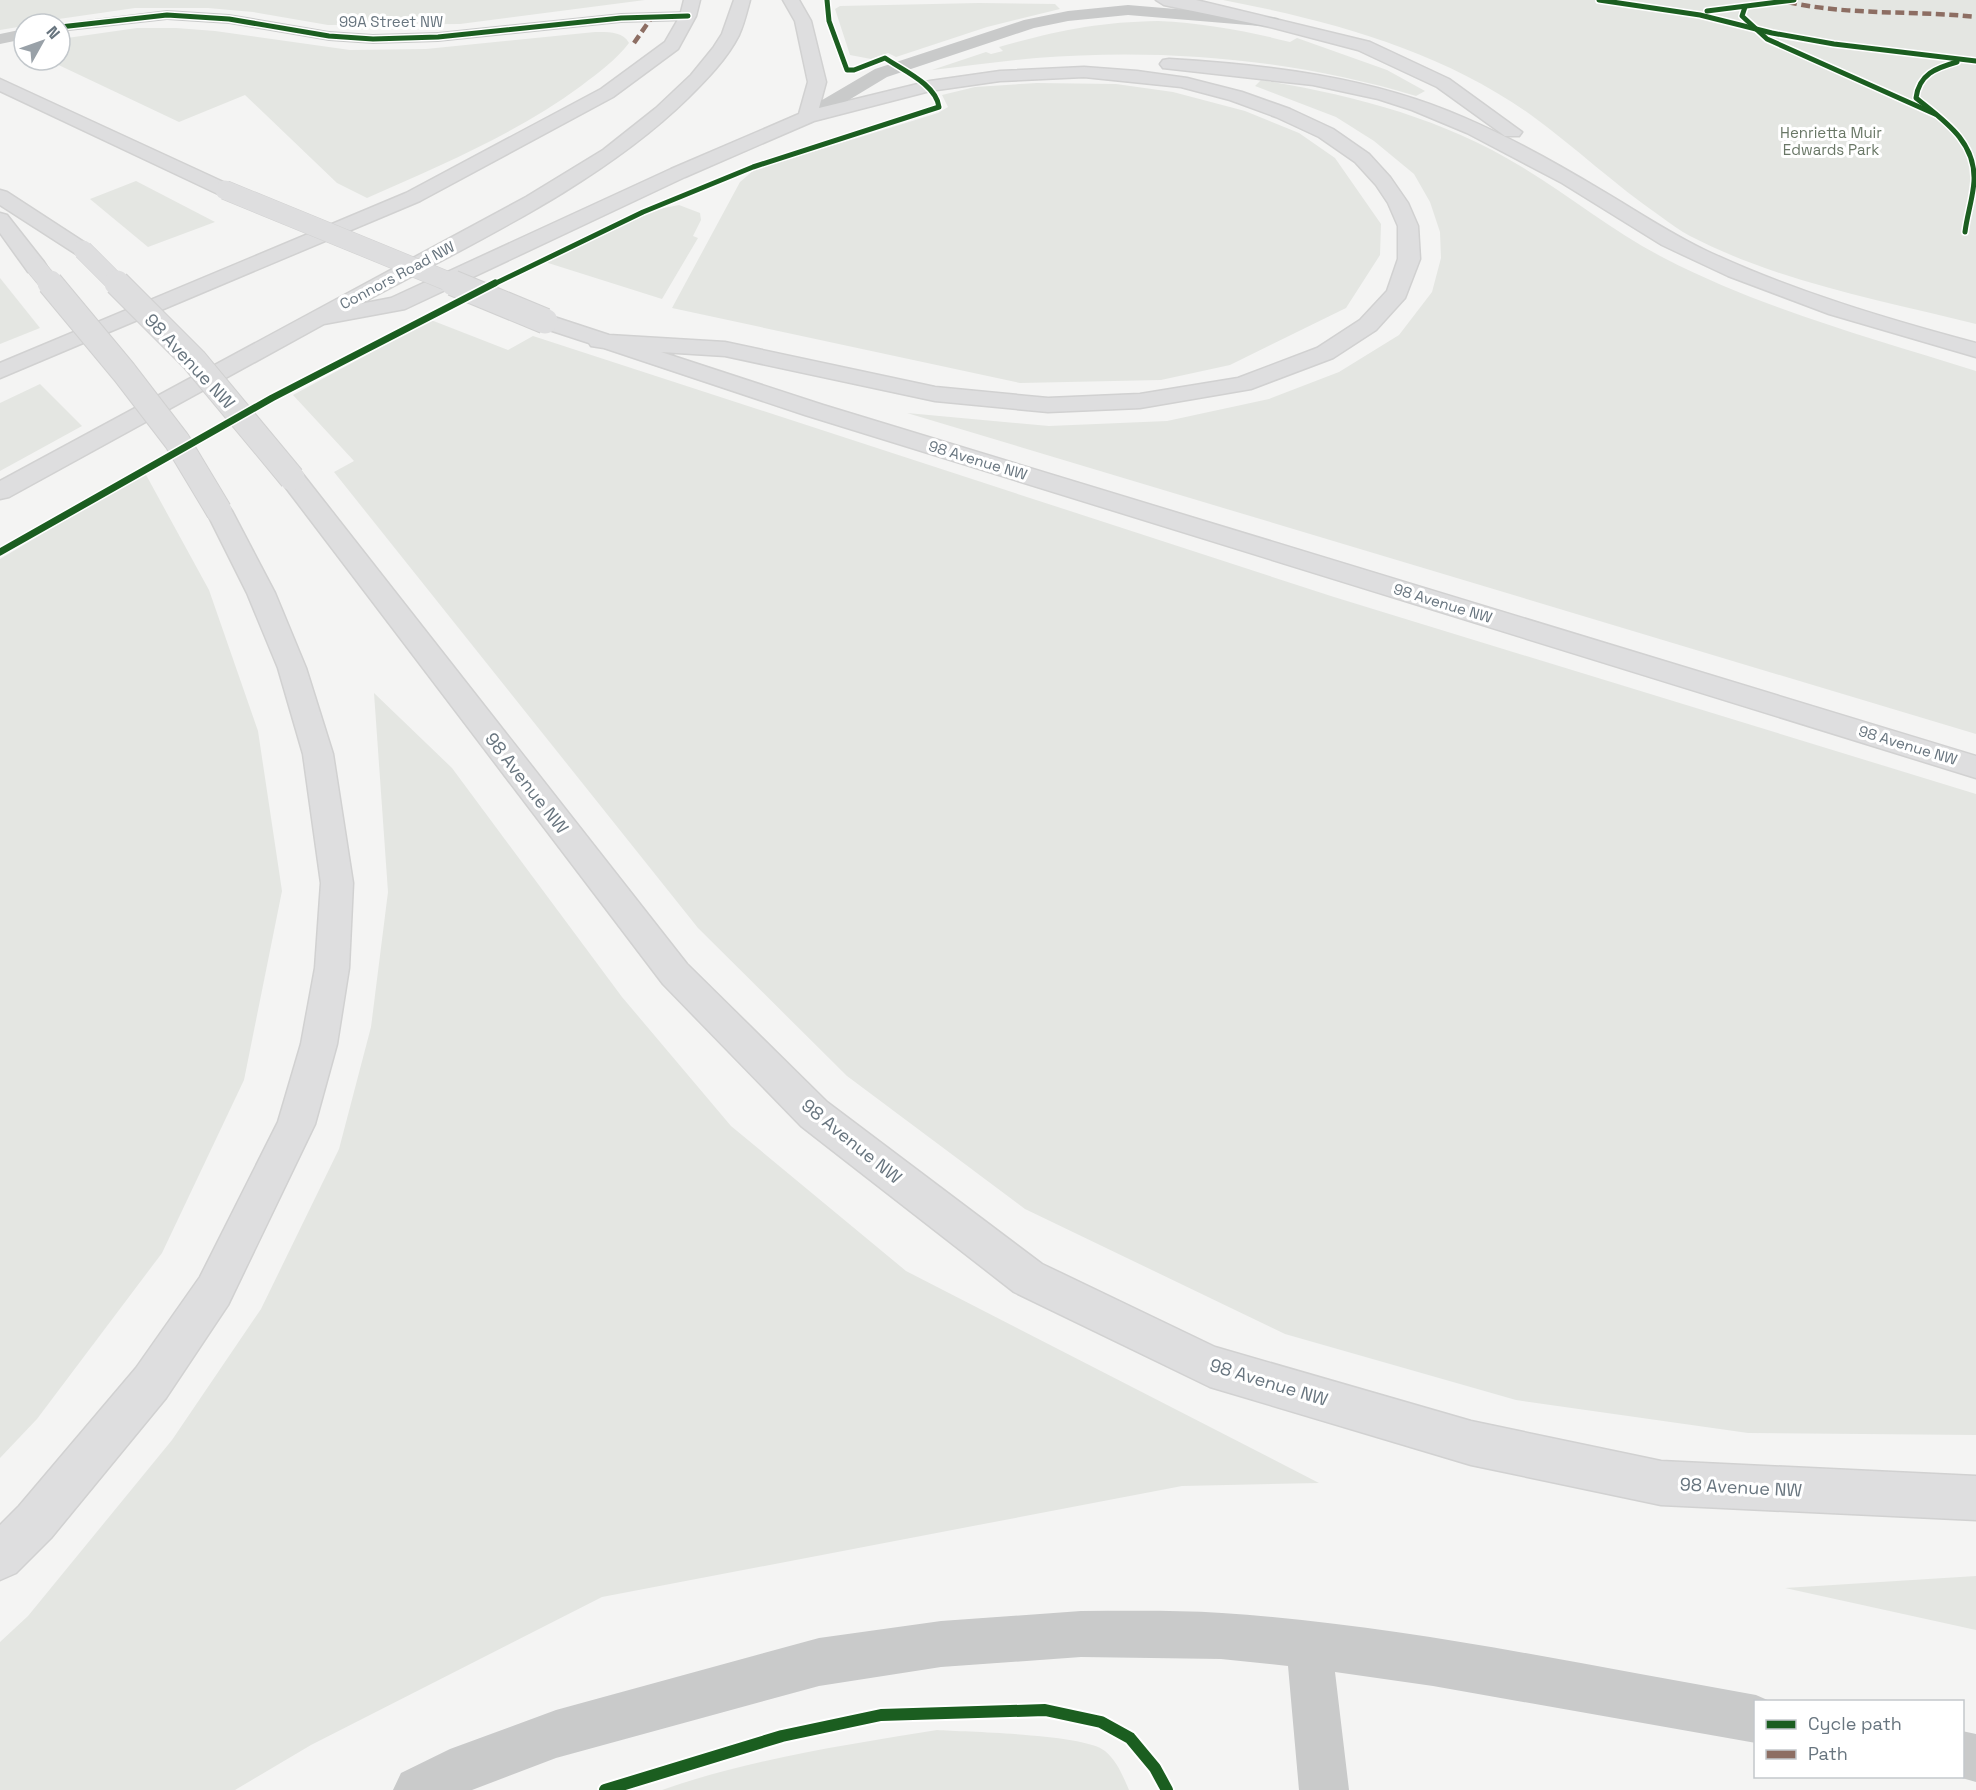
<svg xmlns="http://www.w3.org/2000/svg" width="1976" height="1790" viewBox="0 0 1976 1790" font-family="'Space Grotesk',sans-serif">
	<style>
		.green { fill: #e4e6e2 }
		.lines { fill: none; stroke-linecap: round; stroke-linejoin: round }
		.secondary-casing { stroke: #d1d1d1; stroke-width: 3 }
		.lane { fill: #c9caca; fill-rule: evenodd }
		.street { fill: #c9caca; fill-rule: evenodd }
		.secondary { fill: #dededf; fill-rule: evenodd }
		.secondary-bridge-far1-casing { stroke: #d1d1d1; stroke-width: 20; stroke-linecap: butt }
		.secondary-bridge-casing { stroke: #d1d1d1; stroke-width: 27; stroke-linecap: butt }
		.secondary-bridge-far1 { stroke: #dededf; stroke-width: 19 }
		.secondary-bridge { stroke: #dededf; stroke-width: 25 }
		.quiet { stroke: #8d6e63; stroke-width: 4.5; stroke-dasharray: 9 4.5; stroke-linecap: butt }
		.cycleway-far2-casing { stroke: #fff; stroke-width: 8 }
		.cycleway-far1-casing { stroke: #fff; stroke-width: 10 }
		.cycleway-casing { stroke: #fff; stroke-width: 16 }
		.cycleway-far2 { stroke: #1b5e20; stroke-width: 5 }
		.cycleway-far1 { stroke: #1b5e20; stroke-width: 7 }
		.cycleway { stroke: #1b5e20; stroke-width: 12 }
		.labels { text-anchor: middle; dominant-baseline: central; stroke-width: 6; stroke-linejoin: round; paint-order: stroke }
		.far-street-label { font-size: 15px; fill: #68757f; stroke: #fff }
		.far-park-label { font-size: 15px; fill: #697766; stroke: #fff }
		.street-label { font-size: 18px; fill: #68757f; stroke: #fff }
	</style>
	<rect width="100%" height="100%" fill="#f4f4f3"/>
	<g class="green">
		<path d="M0,0H645L460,24L328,25L253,12L208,8H135L24,24V26L0,30Z"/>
		<path d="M1223,0H1976V324C1880,300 1779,282 1690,236C1680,231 1670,223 1660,216C1615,185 1575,147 1531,115C1440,50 1332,21 1223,0Z"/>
		<path d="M979,3L1055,4L1060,9L987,27L896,57L888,53L871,59L850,55L835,9L840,6Z"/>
		<path d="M1158,21C1203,23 1247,31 1290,42L1297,38L1387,70L1425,91L1416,96C1293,59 1164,48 1036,58C1001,61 966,66 932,70L986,52L991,54L1003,51L999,47C1056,31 1098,22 1158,21Z"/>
		<path d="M137,28H176L215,31L350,50L426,49L595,32C607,32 623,31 629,43C616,60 598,73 581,86C516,134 441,165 367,198L337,183L245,95L179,122L48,60H60V39Z"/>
		<path d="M1261,80C1353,95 1442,118 1522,167C1571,197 1614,232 1664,258C1763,309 1870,338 1976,371V734L907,413L1049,426L1167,421L1269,399L1339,372L1399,335L1432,292L1441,258L1440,232L1430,202L1414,174L1374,141L1336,117L1255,86Z"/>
		<path d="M1037,83L1116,84L1173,92L1245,111L1299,133L1335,158L1381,224L1380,255L1346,308L1230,365L1161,380L1020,383L672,308L740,182L754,170L938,113L948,107L942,95L975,87Z"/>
		<path d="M136,181L215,222L148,247L90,199Z"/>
		<path d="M679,205L700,213L701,220L693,236L698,238L662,299L545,262L654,210Z"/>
		<path d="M0,278L40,328L0,344Z"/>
		<path d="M431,320L508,350L533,336L1334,597L1976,794V1435L1748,1433L1516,1400L1285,1334L1025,1209L847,1076L698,928L334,472L354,461L293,395Z"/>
		<path d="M40,384L82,426L0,471V403Z"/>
		<path d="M145,473L209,590L258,731L282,891L244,1080L162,1253L37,1419L0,1458V559Z"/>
		<path d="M374,693L452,768L622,997L731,1126L906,1271L1319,1483L1182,1486L602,1597L311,1745L235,1790H0V1642L28,1616L172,1440L261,1309L339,1149L371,1027L388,892Z"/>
		<path d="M1976,1576V1630L1785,1588Z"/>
		<path d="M937,1730C968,1732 1086,1734 1105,1751C1117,1761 1123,1776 1129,1790H662C750,1759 845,1745 937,1730Z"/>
	</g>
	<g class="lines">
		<g class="secondary-casing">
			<g id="secondary">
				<path d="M684,0H700L696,16L678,49L613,97L420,201L0,378V363L406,193L601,89L665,42L680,16Z"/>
				<path d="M734,0H750C747,11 744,24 739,35C727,59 706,80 688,98C598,186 470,244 360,304L391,298L671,169L799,114L808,82L795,21L783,0H799L811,21L826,82L819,108L930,81L1000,71L1084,67L1137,71L1187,78L1242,92L1290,109L1333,129L1369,154L1390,177L1408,203L1418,226L1420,259L1405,298L1376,330L1333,358L1251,389L1140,408L1048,412L935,401L725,356L661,352L823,405L1976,756V778L805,415L604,348L591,346L589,343L537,326L534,321L537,316L545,314L609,335L725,342L935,387L1048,398L1140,394L1238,378L1317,348L1360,320L1387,291L1398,259V226L1388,203L1376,185L1355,162L1319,137L1276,117L1230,100L1181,87L1084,77L1000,81L930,91L814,121L685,177L405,309L324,324L9,497L0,499V481L526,197L603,150L656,108L691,75L713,48L722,34Z"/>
				<path d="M1156,0H1196L1370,42L1449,79L1522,132L1519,136H1505L1437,87L1358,50L1270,27L1164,5Z"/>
				<path d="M1169,59C1269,65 1372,77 1465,118C1511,138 1558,164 1601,190C1637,211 1672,235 1711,253C1796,292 1886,319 1976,343V357L1829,314L1728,276L1662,245L1562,183L1467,133L1412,110L1378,99L1313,85L1163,68L1160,64L1163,60Z"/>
				<path d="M0,79L232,186L235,190L232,194H218L0,91Z"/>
				<path d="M0,190L7,192L90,246L94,250L90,254L83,256L76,254L0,205Z"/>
				<path d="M0,213L7,215L44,262L47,267L44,272L36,273L28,272L0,233Z"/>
				<path d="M292,470L301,472L687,964L827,1102L1042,1264L1215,1347L1471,1421L1661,1461L1976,1476V1520L1661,1505L1471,1465L1210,1387L1014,1292L801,1126L663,984L283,484L279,478L283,472Z"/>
				<path d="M219,503L228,505L232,511L275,593L306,668L333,754L353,883L349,968L337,1044L315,1124L228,1305L166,1398L51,1538L16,1573L0,1580V1525L19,1506L136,1368L200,1277L278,1122L301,1044L315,968L321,883L303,754L278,668L247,593L206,511L210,505Z"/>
			</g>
		</g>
		<g class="lane">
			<path d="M1128,5L1272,17L1278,18L1281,22L1278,26L1272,27L1128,15L1068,21L1034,28L887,77L814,121H800L798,117L800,113L875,69L1024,20L1068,11Z"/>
			<path d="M1081,1611C1128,1611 1175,1610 1222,1613C1400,1625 1580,1664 1756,1695L1772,1702H1756V1743L1433,1686L1335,1672L1349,1790H1299L1288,1666L1221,1659L1081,1657L941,1667L819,1686L556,1758L472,1790H393L401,1773L450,1749L556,1710L819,1638L941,1621Z"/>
			<path d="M1962,1731L1976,1734V1782L1955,1776H1962Z"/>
		</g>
		<g class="street">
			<path d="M167,10L229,14L329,31L373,34L438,32L621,13L688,11L694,12L696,16L694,20L688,21L621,23L438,42L373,44L329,41L229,24L167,20L60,32V24H54Z"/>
			<path d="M24,29V39L0,44V34Z"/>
		</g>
		<use href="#secondary" class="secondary"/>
		<g class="secondary-bridge-far1-casing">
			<g id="secondary-bridge-far1">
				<path d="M225,190L457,285"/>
				<path d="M83,250L118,285"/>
				<path d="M36,267L51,285"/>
			</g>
		</g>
		<g class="secondary-bridge-casing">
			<g id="secondary-bridge">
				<path d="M50,283L124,372L177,441L219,511"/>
				<path d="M117,283L194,360L292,478"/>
				<path d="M453,283L545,321"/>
			</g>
		</g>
		<use href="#secondary-bridge-far1" class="secondary-bridge-far1"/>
		<use href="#secondary-bridge" class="secondary-bridge"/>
		<g class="quiet">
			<path d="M1788,2C1850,16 1913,10 1976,17"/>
			<path d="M634,43L652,17"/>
		</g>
		<g class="cycleway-far2-casing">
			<g id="cycleway-far2">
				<path d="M1599,0L1700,15L1772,33L1834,44L1976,61"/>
				<path d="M1745,7L1742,16L1767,39L1935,114"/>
				<path d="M1707,11L1794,0"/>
				<path d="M60,27L167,15L229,19L329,36L373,39L438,37L621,18L688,16"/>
				<path d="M1957,62C1936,68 1919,74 1916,98C1943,120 1976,141 1974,181C1973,198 1967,215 1965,232"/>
				<path d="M492,285L643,212L753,167L939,107C936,84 902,70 885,58L854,70H847L829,21L827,0"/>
			</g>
		</g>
		<g class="cycleway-far1-casing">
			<path id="cycleway-far1" d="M0,552L272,398L495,283"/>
		</g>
		<g class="cycleway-casing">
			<path id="cycleway" d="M605,1790L782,1736L881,1715L1045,1710L1101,1722L1130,1738L1155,1768L1167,1790"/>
		</g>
		<use href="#cycleway-far2" class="cycleway-far2"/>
		<use href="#cycleway-far1" class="cycleway-far1"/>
		<use href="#cycleway" class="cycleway"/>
	</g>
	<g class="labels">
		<g class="far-street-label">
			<text x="391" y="21">99A Street NW</text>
			<text transform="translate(397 275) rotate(-28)">Connors Road NW</text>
			<text transform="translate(978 460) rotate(17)">98 Avenue NW</text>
			<text transform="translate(1443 603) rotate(17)">98 Avenue NW</text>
			<text transform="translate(1908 745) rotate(17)">98 Avenue NW</text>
		</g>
		<g class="far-park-label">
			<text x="1831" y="132">Henrietta Muir<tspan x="1831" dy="17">Edwards Park</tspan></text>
		</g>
		<g class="street-label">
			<text transform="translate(190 361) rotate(47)">98 Avenue NW</text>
			<text transform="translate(527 783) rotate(52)">98 Avenue NW</text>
			<text transform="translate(852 1141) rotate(39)">98 Avenue NW</text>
			<text transform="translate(1269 1382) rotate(17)">98 Avenue NW</text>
			<text transform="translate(1741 1487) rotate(3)">98 Avenue NW</text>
		</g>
	</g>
	<rect x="1754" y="1700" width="210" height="78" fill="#ffffff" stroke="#c3c8cc" stroke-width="1.5"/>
	<rect x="1766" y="1720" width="30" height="9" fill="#1b5e20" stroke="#c3c8cc" stroke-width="1.5"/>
	<text x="1808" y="1730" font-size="18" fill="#68757f">Cycle path</text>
	<rect x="1766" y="1750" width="30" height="9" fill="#8d6e63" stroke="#c3c8cc" stroke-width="1.5"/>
	<text x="1808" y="1760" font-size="18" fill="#68757f">Path</text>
	<g transform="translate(42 42) rotate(50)"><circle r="28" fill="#ffffff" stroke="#c3c8cc" stroke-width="1.5"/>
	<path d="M0-4.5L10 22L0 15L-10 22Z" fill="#99a1a8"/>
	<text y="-9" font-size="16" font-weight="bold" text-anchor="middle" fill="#68757f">N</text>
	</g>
</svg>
